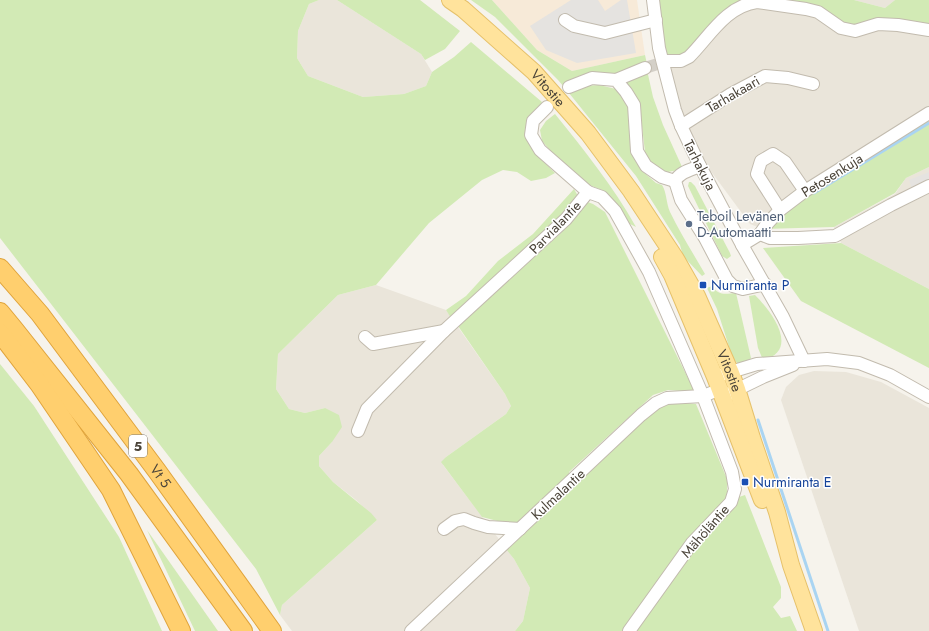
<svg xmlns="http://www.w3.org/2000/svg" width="929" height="631" viewBox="0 0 929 631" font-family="Jost,sans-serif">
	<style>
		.residential { fill: #eae5da }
		.commercial { fill: #f7ead8 }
		.green { fill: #d2eab5 }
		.parking { fill: #e5e3e0 }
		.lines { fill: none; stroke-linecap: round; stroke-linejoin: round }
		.stream { stroke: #a9d4f2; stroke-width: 3 }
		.minor-tunnel { stroke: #d4d0c8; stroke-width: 12; stroke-dasharray: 12 6; stroke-linecap: butt }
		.minor-casing { stroke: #c2bbae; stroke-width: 14 }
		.major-casing { stroke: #e6c16a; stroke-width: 18 }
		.highway-casing { stroke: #e0a43c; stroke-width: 20 }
		.minor { stroke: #fff; stroke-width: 12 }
		.major { stroke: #ffe39c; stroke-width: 16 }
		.highway { stroke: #ffcf6e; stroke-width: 18 }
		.service-dot { fill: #5c6f8a; stroke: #fff; stroke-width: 1.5 }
		.transit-dot { fill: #1a4fb4; stroke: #fff; stroke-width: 1.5 }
		.labels { text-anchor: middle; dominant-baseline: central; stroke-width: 3; stroke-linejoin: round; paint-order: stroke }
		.shield { fill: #fff; stroke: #817c74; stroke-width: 1 }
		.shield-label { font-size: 13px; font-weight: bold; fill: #4b4439 }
		.street-label { font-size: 14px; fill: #4b4439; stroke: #fff }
		.service-label { font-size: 14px; fill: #4e5e75; stroke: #fff; text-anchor: start }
		.transit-label { font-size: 14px; fill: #164399; stroke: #fff; text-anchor: start }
	</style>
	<rect width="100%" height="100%" fill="#f6f3ec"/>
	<g class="residential">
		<path d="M319,0H337L421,54L432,72L426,86L404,94L363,97L308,76L297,58L298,31L309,4Z"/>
		<path d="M744,0L929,26V117L763,229L750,224L707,166L684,119L666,58Z"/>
		<path d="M854,0H895L885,8Z"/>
		<path d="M929,167V289L841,243L834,227L895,194L906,178Z"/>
		<path d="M376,285L446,310L505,394L511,406L506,414L446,457L443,465L514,559L530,588L523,621L515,631H292L280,615L282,605L377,520L356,500L333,482L319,466V456L332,442L325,408L305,413L289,409L276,389L278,354L338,295Z"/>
		<path d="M814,371L846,372L881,382L929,408V631H859L781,400L786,387L799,375Z"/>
	</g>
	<path class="commercial" d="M492,0H637L645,55L572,71L537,50Z"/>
	<g class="green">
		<path d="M0,0H319L309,4L298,31L297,58L308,76L363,97L404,94L426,86L432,72L454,57L471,42L542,102L531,119L527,139L535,153L555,173L546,178L531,181L517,172L503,170L482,180L429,223L376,285L338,295L278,354L276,389L289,409L305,413L325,408L339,415L342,427L332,442L319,456V466L333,482L371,513L377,520L282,605L280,615L256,569L0,238Z"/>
		<path d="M337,0H420L460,31L445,49L425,60L421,54Z"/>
		<path d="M471,0H492L537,50L572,71L645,55L647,64L614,78L564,87L558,80L495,17Z"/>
		<path d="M657,0H744L687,53L666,58Z"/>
		<path d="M773,0H854L885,8L895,0H929V26H853L833,18Z"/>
		<path d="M647,70L653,97L663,125L683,169L668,172L654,168L645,152L642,126L635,102L620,81Z"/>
		<path d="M599,85L616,89L627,101L632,117L633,145L641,170L656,183L662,185C667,193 666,203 670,212C680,233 693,253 705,274L702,276L683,256L680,245L636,176L569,93L584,86Z"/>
		<path d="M555,114C584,150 613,186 636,227L628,223L602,190L587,184L557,158L542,141L540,130L546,121Z"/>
		<path d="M929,117V167L906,178L895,193L834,227L763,229L803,195Z"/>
		<path d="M689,182H691L695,186L730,253L731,256L727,259L722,256L688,186Z"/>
		<path d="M574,189L578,196L551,229L451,318L446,310L466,296L498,261L533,234Z"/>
		<path d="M585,201L593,204L605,212L695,392L668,390L653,395L569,472L570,475L517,526L482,517L441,462L446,457L506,414L511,406L505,394L458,326L561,233Z"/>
		<path d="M841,243L929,289V368L801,301L763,248Z"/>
		<path d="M712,286C719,296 725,294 736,293L751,358L747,363L742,365L737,363L732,356L717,309L707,288Z"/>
		<path d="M755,295C771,311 801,350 763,360L758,348L749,296Z"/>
		<path d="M0,364L34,406L119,537L162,631H0Z"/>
		<path d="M676,402L696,404L727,479V499L685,542L622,631H515L523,621L530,588L514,559L506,549L655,409Z"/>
		<path d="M745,495L781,587V598L773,607L781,618L790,616L797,631H633L694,549L739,497Z"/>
		<path d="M147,530L218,631H195Z"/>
	</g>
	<g class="parking">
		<path d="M571,0H598L605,11L621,0H627L636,53L577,63L546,50L530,26Z"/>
		<path d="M929,172V182L912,189L909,180Z"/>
	</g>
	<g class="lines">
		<g class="stream">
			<path d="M814,193L929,123"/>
			<path d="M758,420L828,631"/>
		</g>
		<path class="minor-tunnel" d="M645,68L667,61"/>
		<g class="minor-casing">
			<g id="minor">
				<path d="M653,0L659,48L675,110L681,126L700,166L742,245L783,317L804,361"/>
				<path d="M565,20L574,26L605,33L656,20"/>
				<path d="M667,61H681L689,57C709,37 726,6 757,2L806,9L818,12L841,28L855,31L878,24L898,25L929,30"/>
				<path d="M616,80L645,68"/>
				<path d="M569,87L592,78L616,80L626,92L634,105L637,151L646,166L662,177L675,181"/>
				<path d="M547,107L533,121L531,135L540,150L588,192"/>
				<path d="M681,126L731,94L765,76L788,78L813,84"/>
				<path d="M700,166C690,170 680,172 675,181L681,200L705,238L727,280L733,286L743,289L765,284"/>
				<path d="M780,210L757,174L761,161L773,154L785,162L805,191"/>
				<path d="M760,234L770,238H798L835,236L891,205L929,186"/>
				<path d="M742,245L760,234L767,224L780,210L805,191L929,113"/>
				<path d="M365,337L373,344L444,331"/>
				<path d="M724,374L757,364L827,359L859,363L890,375L929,397"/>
				<path d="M730,393L763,377L793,365"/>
				<path d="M358,431L367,409L444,331L566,219L588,192L602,197L615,211L649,272L703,396L732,472L735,489L731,502L692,543L629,631"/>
				<path d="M444,529L455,521L464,519L474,523L488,527L520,529"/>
				<path d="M411,631L641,415L656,403L667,398L703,396L721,389"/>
			</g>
		</g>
		<g class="major-casing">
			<g id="major">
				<path id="s1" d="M450,0L463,9L534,72L588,133L631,191L676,259L697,296L731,373L737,389L752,438L777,512L791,565L814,631"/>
				<path d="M662,257L672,275L715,377L762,500"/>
			</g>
		</g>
		<g class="highway-casing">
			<g id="highway">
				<path id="s2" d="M0,268L40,314L157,471L272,631"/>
				<path d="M0,312L14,329L129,474L243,631"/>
				<path d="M0,333L39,384L111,490L181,631"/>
			</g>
		</g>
		<use href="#minor" class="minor"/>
		<use href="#major" class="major"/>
		<use href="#highway" class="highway"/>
	</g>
	<circle class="service-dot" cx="689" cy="224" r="4"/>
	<g class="transit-dot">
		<rect x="699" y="281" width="8" height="8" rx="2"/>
		<rect x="741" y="478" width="8" height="8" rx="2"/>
	</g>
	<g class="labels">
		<rect class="shield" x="129" y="435" width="18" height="22" rx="3"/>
		<g class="shield-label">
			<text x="138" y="446">5</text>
		</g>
		<g class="street-label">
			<text stroke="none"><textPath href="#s1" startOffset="132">Vitostie</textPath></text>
			<text transform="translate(733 94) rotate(-30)">Tarhakaari</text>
			<text transform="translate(700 165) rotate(63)">Tarhakuja</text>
			<text transform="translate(832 175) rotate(-32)">Petosenkuja</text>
			<text transform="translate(555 227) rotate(-46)">Parvialantie</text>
			<text stroke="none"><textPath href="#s1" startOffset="470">Vitostie</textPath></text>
			<text stroke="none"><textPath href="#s2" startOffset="263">Vt 5</textPath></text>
			<text transform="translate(558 494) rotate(-43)">Kulmalantie</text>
			<text transform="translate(705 531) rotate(-49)">Mähöläntie</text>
		</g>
		<g class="service-label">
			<text x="697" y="216">Teboil Levänen<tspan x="697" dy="16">D-Automaatti</tspan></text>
		</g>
		<g class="transit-label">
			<text x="711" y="285">Nurmiranta P</text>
			<text x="753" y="482">Nurmiranta E</text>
		</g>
	</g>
</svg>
